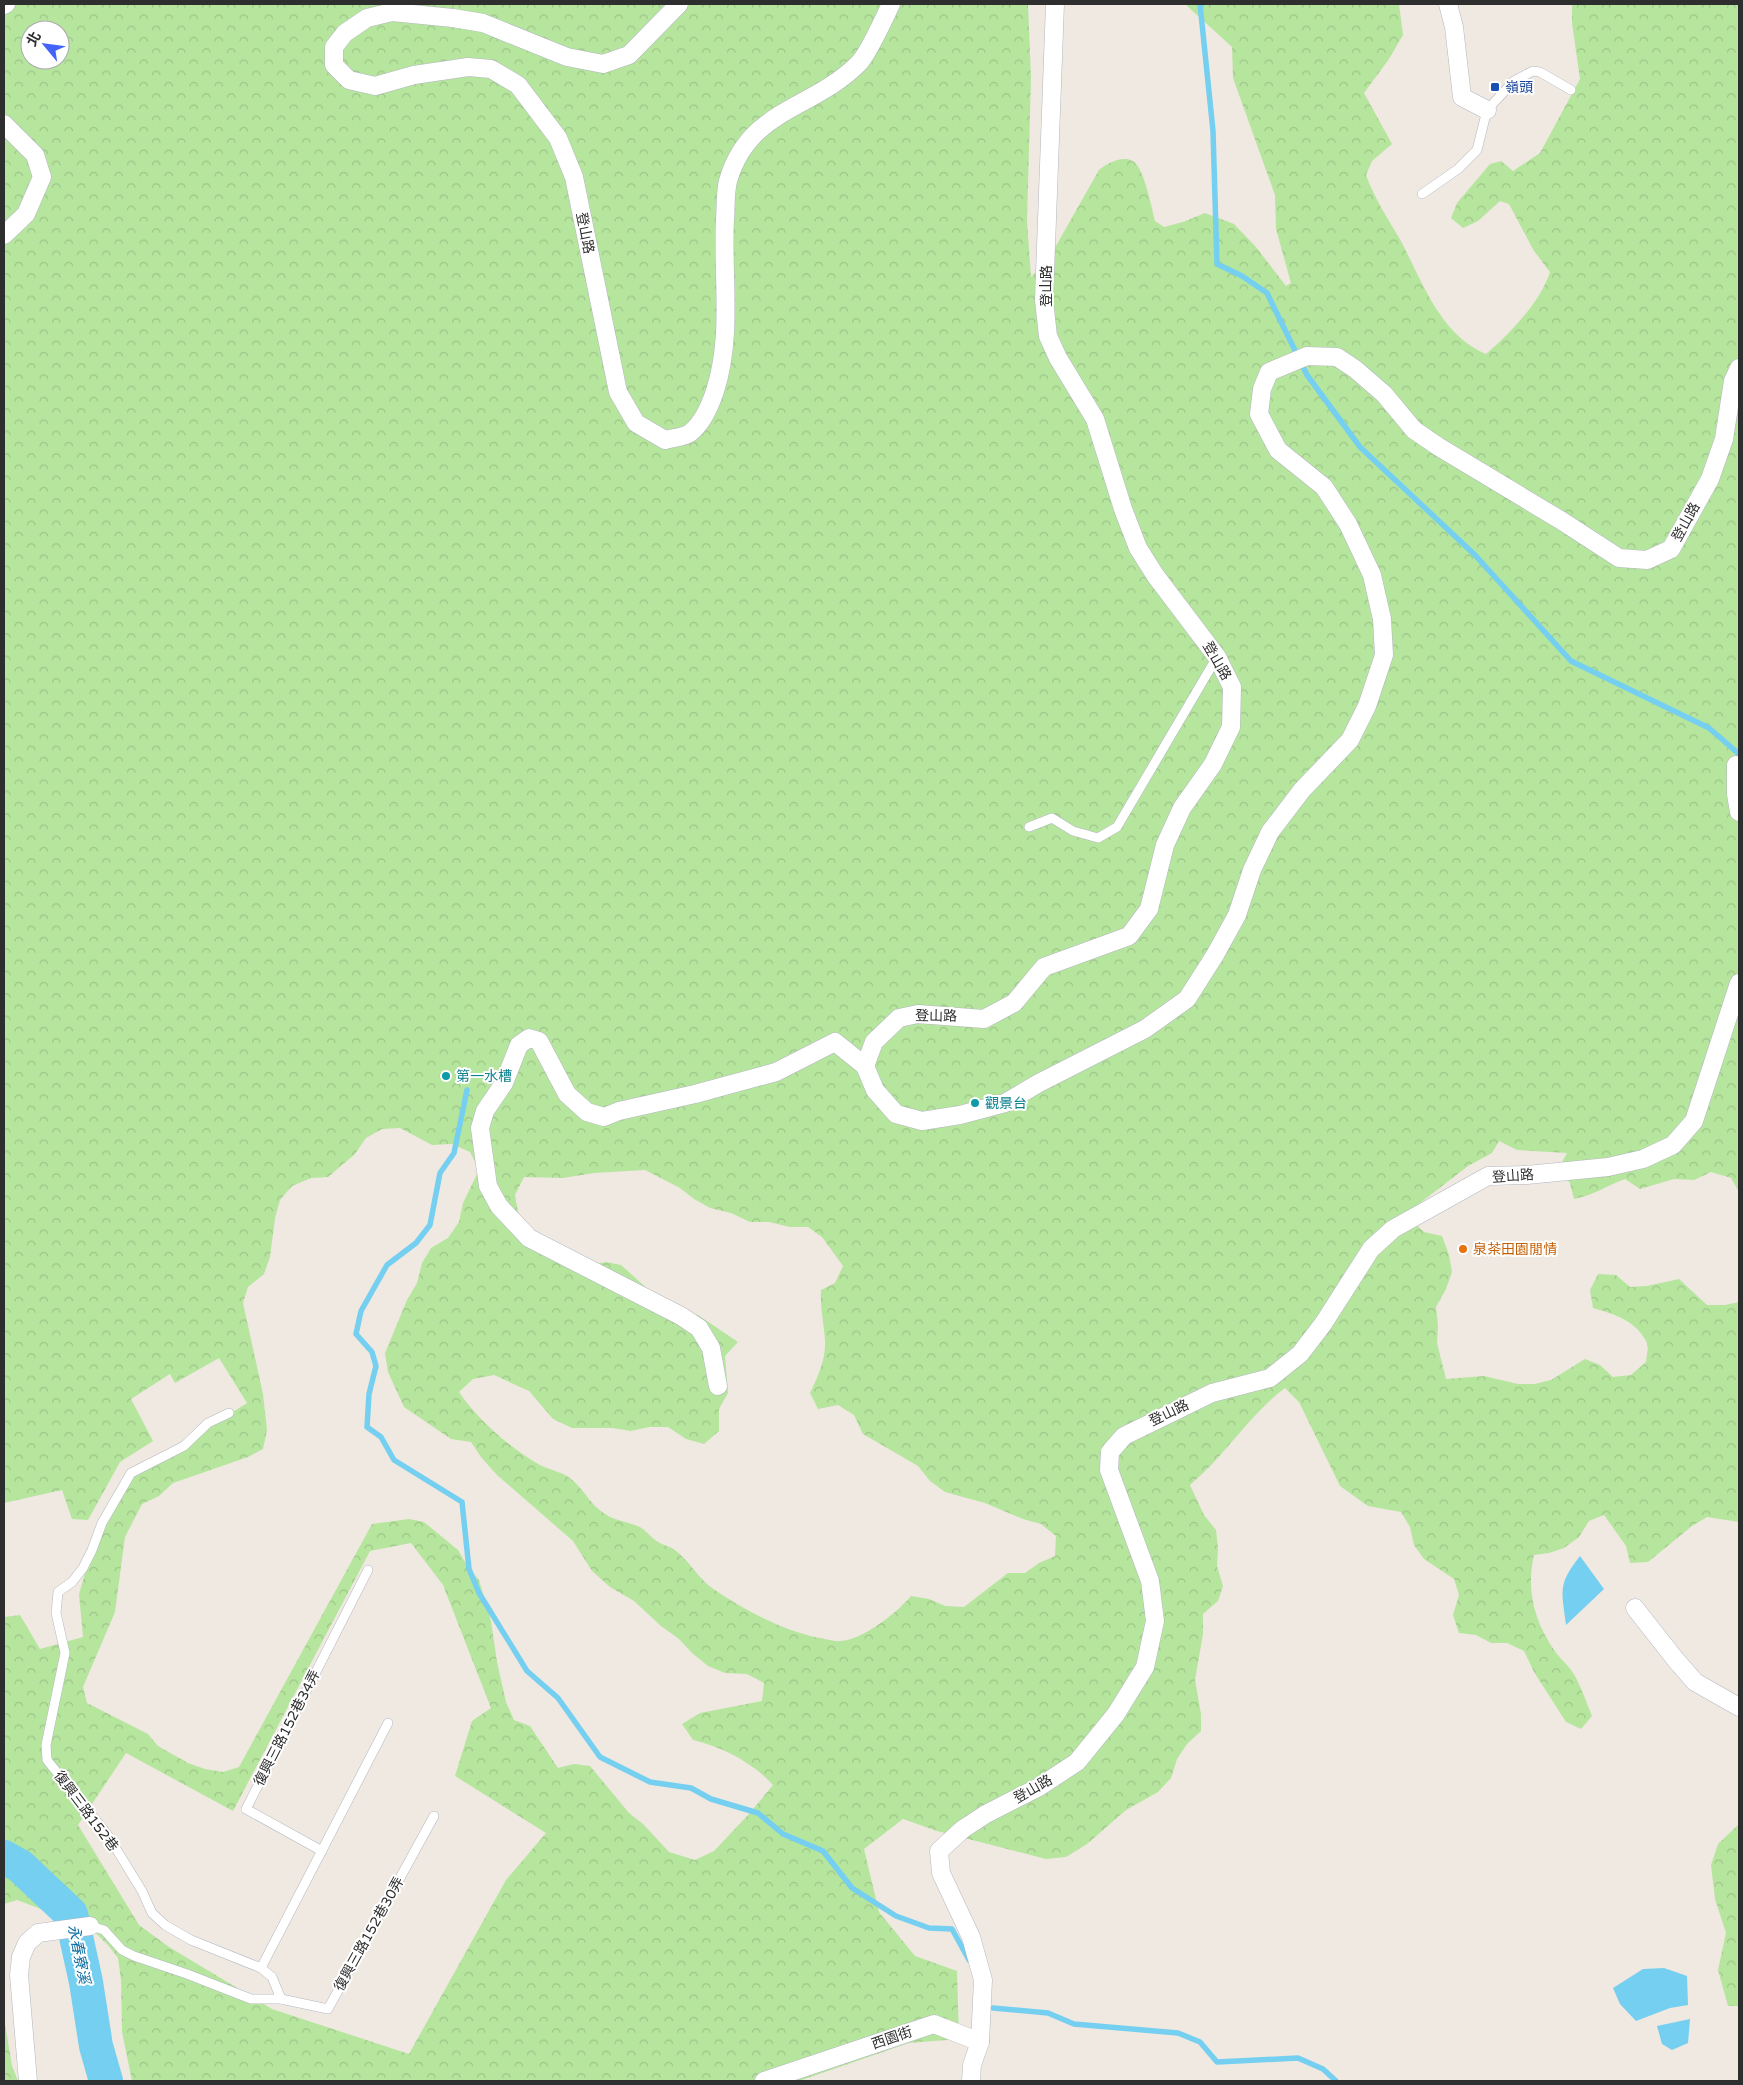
<svg xmlns="http://www.w3.org/2000/svg" width="1743" height="2085" viewBox="0 0 1743 2085" font-family="'Varela Round','Noto Sans TC',sans-serif">
	<style>
		.forest { fill: url(#forest-crowns); fill-rule: evenodd }
		.water { fill: #75cff0 }
		.lines { fill: none; stroke-linecap: round; stroke-linejoin: round }
		.stream { stroke: #75cff0; stroke-width: 5.5 }
		.river { stroke: #75cff0; stroke-width: 34 }
		.service-casing { stroke: #b4b7c1; stroke-width: 10 }
		.minor-casing { stroke: #b4b7c1; stroke-width: 19 }
		.service { stroke: #fff; stroke-width: 9 }
		.minor { stroke: #fff; stroke-width: 18 }
		.transit-dot { fill: #1a4fb4; stroke: #fff; stroke-width: 2 }
		.culture-dot { fill: #0f9aa8; stroke: #fff; stroke-width: 2 }
		.food-dot { fill: #e8710a; stroke: #fff; stroke-width: 2 }
		.labels { text-anchor: middle; dominant-baseline: central; stroke-width: 4; stroke-linejoin: round; paint-order: stroke }
		.transit-label { font-size: 14px; fill: #164399; stroke: #fff; text-anchor: start }
		.street-label { font-size: 14px; fill: #2e2e2e; stroke: #fff }
		.culture-label { font-size: 14px; fill: #0d838f; stroke: #fff; text-anchor: start }
		.food-label { font-size: 14px; fill: #c56008; stroke: #fff; text-anchor: start }
		.water-label { font-size: 15px; font-style: italic; fill: #0d6fa3; stroke: #fff }
	</style>
	<defs>
		<pattern id="forest-crowns" width="20" height="18" patternUnits="userSpaceOnUse" patternTransform="scale(1.25)"><rect width="20" height="18" fill="#b6e59e"/><path d="M2 6a3 3 0 1 1 6 0M12 15a3 3 0 1 1 6 0" fill="none" stroke="#9dc588"/></pattern>
	</defs>
	<rect width="100%" height="100%" fill="#efe9e1"/>
	<g class="forest">
		<path d="M4,4H1028L1031,78L1027,221L1031,277L1048,260L1099,170C1107,163 1128,152 1137,165C1146,178 1151,205 1155,221L1164,227L1183,222L1205,213L1234,224L1256,247L1286,286L1291,283L1276,229L1275,195L1233,78L1232,47L1185,4H1399L1403,35L1389,59L1364,93L1392,144L1372,161L1366,175C1375,200 1389,220 1402,243C1423,284 1441,335 1486,354C1509,335 1541,301 1550,272L1534,251L1509,204L1500,201L1478,221L1463,228L1451,218L1457,203L1490,164L1501,161L1513,171L1540,153L1580,79L1572,23V4H1739V1192L1731,1178L1711,1172L1694,1180L1674,1179L1640,1189L1625,1179C1606,1186 1594,1195 1574,1199L1570,1183L1559,1168L1567,1153L1517,1150L1499,1141L1492,1153L1468,1166L1420,1203L1411,1220L1424,1232L1442,1236L1449,1255L1452,1272L1446,1289L1436,1307L1438,1325L1437,1343L1446,1379L1484,1376L1518,1384H1535L1551,1380L1585,1359L1600,1365L1613,1377L1631,1375L1646,1362C1646,1357 1649,1348 1647,1343C1637,1321 1614,1314 1593,1308L1590,1290L1598,1274L1616,1275L1630,1287L1647,1286L1679,1279L1707,1305H1725L1739,1302V1522L1707,1517L1692,1526L1648,1562L1630,1563L1626,1546L1604,1515L1589,1521L1579,1537L1564,1548L1549,1553L1534,1555C1526,1590 1534,1620 1554,1650C1561,1660 1572,1668 1577,1680C1583,1692 1587,1704 1592,1716L1581,1729L1566,1722L1534,1672L1524,1651L1507,1643H1491L1476,1635L1459,1633L1453,1615L1459,1595L1454,1579L1424,1559L1414,1545L1410,1527L1401,1512L1368,1506L1340,1486L1299,1402L1285,1388C1249,1415 1226,1455 1190,1485L1204,1515L1216,1530L1218,1548L1217,1566L1223,1586L1218,1601L1203,1614V1634L1195,1680L1201,1714V1731L1187,1744L1177,1759L1171,1778L1158,1792L1126,1810L1087,1844L1066,1857L1046,1859L937,1831L903,1819L864,1849L879,1912L915,1956L957,1971L959,2039L909,2043L799,2081H132L122,2032L121,1980L118,1958L108,1945L82,1920L49,1912L17,1900L4,1904V1617L20,1615L40,1649L83,1637L79,1594L94,1543L134,1475L247,1403L219,1358L175,1383L170,1374L131,1399L153,1441L120,1462L88,1520L72,1519L62,1490L4,1503ZM30,30H60V60H30ZM400,1128L432,1145L452,1144L470,1152L479,1170L463,1203L459,1222L448,1238L431,1248L422,1263L417,1283L407,1300L385,1353L388,1372L404,1407L451,1439L471,1442L481,1457L497,1475L573,1541L592,1571L610,1587L634,1601L661,1626L679,1639L692,1653L708,1666L725,1673L747,1674L764,1683L762,1701L700,1713L682,1724L693,1740C722,1747 752,1762 773,1785L749,1814L714,1851L695,1860L669,1852L643,1824L629,1813L590,1766L574,1764L558,1768L530,1726L514,1720L506,1702L497,1662L491,1621L479,1580L468,1567L458,1550L424,1522L409,1519L372,1524L239,1767L223,1772L205,1769L188,1763L158,1746L148,1734L87,1703L83,1687L115,1612L125,1537L142,1504L159,1496L173,1483L248,1457L263,1449L267,1430L263,1394L243,1303L248,1287L264,1274L270,1257L275,1218L280,1200L292,1186L311,1178L328,1177L355,1154L366,1138L382,1129ZM645,1170L680,1188L694,1199L710,1208L731,1213L750,1222H769L790,1227H808L822,1237L843,1266L835,1283L821,1290C820,1309 824,1323 825,1341C826,1358 818,1377 810,1393L818,1409L838,1405L854,1415L863,1434L918,1466L930,1481L945,1492L985,1503L1023,1519L1041,1524L1056,1536L1055,1556L1039,1563L1025,1573H1008L964,1607L945,1606L929,1599L911,1596C897,1613 858,1644 835,1641C796,1635 770,1623 737,1604C727,1598 717,1592 708,1585C696,1574 688,1560 675,1550C669,1546 663,1545 658,1542C651,1538 647,1531 640,1527C629,1522 615,1521 605,1514C590,1505 584,1489 571,1479C563,1472 549,1470 540,1465C510,1448 478,1420 459,1392L473,1379L494,1375L529,1391L553,1419L572,1428H613L631,1431L649,1427H668L686,1439L704,1444L719,1431V1409L728,1393L725,1356L738,1342L698,1315L680,1310L650,1291L621,1265L606,1262L589,1265L539,1244L518,1212L515,1195L524,1177L563,1178L594,1173ZM411,1543L443,1585L491,1708L472,1721L455,1776L546,1833L506,1880L409,2054L272,2009L169,1947L139,1925L78,1825L126,1753L233,1811L370,1551Z"/>
		<path d="M1739,1824V2006H1728L1718,1970L1726,1933L1715,1899L1711,1865L1718,1844Z"/>
		<path d="M4,2018L12,2066L18,2081H4Z"/>
	</g>
	<g class="water">
		<path d="M1580,1556L1604,1589L1566,1625C1562,1591 1557,1585 1580,1556Z"/>
		<path d="M1664,1968L1687,1976L1688,2005L1670,2008L1636,2021L1620,2004L1613,1988L1643,1969Z"/>
		<path d="M1690,2019L1688,2043L1672,2050L1662,2044L1657,2026Z"/>
	</g>
	<g class="lines">
		<g class="stream">
			<path d="M1200,4L1213,131L1217,264L1242,276L1267,293L1307,375L1360,447L1475,555L1571,661L1709,728L1739,754"/>
			<path d="M467,1090L454,1153L440,1173L430,1225L416,1243L387,1265L361,1311L356,1334L372,1352L376,1366L369,1394L367,1427L381,1437L394,1460L462,1502L469,1569L479,1593L527,1671L558,1698L600,1757L650,1782L691,1788L711,1799L758,1813L783,1834L823,1851L852,1888L896,1916L929,1928L952,1929L969,1960"/>
			<path d="M993,2008L1048,2013L1074,2024L1178,2033L1200,2042L1217,2062L1298,2058L1323,2069L1336,2081"/>
		</g>
		<path class="river" d="M4,1857L20,1866L71,1914L86,1982L96,2046L106,2081"/>
		<g class="service-casing">
			<g id="service">
				<path d="M1422,194L1458,169L1477,150L1487,110L1514,81L1533,71L1540,72L1571,90"/>
				<path d="M1029,827L1052,818L1073,831L1098,838L1117,827L1217,657"/>
				<path d="M322,1851L246,1809L368,1570"/>
				<path d="M90,1926L104,1930L122,1950L134,1956L187,1974L251,1999H281L272,1977L261,1968L191,1940L165,1925L152,1913L142,1891L107,1834L47,1760L46,1745L65,1653L56,1613L58,1592L72,1582L83,1568L92,1550L102,1523L131,1473L184,1446L208,1423L229,1413"/>
				<path d="M261,1968L388,1723"/>
				<path d="M281,1999L328,2009L434,1816"/>
			</g>
		</g>
		<g class="minor-casing">
			<g id="minor">
				<path d="M679,4L629,55L603,64L567,57L483,23L453,18L392,12L367,18L345,33L334,47V65L349,80L375,86L414,75L468,67L491,69L518,85L558,138L574,177L618,392L636,423L665,440C672,438 685,437 690,433C703,423 710,406 715,391C733,335 722,276 725,219C726,207 725,193 728,181C749,108 813,110 859,63C868,54 885,17 891,4"/>
				<path d="M1055,4L1044,300L1048,336L1058,358L1095,419L1123,509L1138,548L1155,575L1217,657L1232,687L1231,727L1213,764L1182,808L1165,845L1149,909L1129,936L1044,967L1014,1003L984,1019L918,1014L899,1018L874,1042L865,1066L875,1090L896,1114L922,1121L960,1115L1005,1103L1039,1083L1145,1029L1187,999L1215,955L1237,915L1252,870L1270,832L1302,790L1350,740L1367,706L1384,655L1382,619L1372,575L1348,524L1324,487L1278,450L1259,414L1262,389L1269,372L1307,356L1337,357L1355,369L1384,394L1414,430L1439,447L1562,521L1619,558L1647,560L1671,549L1710,479L1724,439L1733,381L1739,368"/>
				<path d="M1448,4L1454,27L1462,97L1487,110"/>
				<path d="M4,5L6,4"/>
				<path d="M4,124L35,155L42,177L26,214L4,235"/>
				<path d="M1739,766L1736,765V794L1739,812"/>
				<path d="M718,1386L711,1348L699,1328L681,1316L529,1238L499,1206L488,1186L480,1128L485,1111L504,1083L519,1045L529,1038L539,1041L567,1094L587,1112L604,1117L619,1111L695,1094L776,1072L835,1042L865,1066"/>
				<path d="M1635,1608L1675,1659L1695,1682L1739,1707"/>
				<path d="M28,2081L19,1975L21,1957L27,1943L38,1933L90,1926"/>
				<path d="M764,2081L934,2024L980,2042"/>
				<path d="M971,2081L972,2065L980,2042L983,1980L971,1937L941,1873L939,1851L963,1829L986,1814L1039,1787L1077,1762L1116,1714L1145,1667L1155,1621L1150,1581L1109,1470L1110,1452L1124,1436L1212,1393L1270,1378L1300,1354L1323,1324L1371,1249L1393,1229L1488,1176L1527,1175L1608,1167L1643,1159L1673,1145L1694,1121L1739,983"/>
			</g>
		</g>
		<use href="#service" class="service"/>
		<use href="#minor" class="minor"/>
	</g>
	<rect class="transit-dot" x="1490" y="82" width="10" height="10" rx="2.5"/>
	<g class="culture-dot">
		<circle cx="446" cy="1076" r="5"/>
		<circle cx="975" cy="1103" r="5"/>
	</g>
	<circle class="food-dot" cx="1463" cy="1249" r="5"/>
	<g class="labels">
		<g class="transit-label">
			<text x="1505" y="87">嶺頭</text>
		</g>
		<g class="street-label">
			<text transform="translate(585 233) rotate(79)">登山路</text>
			<text transform="translate(1046 286) rotate(-90)">登山路</text>
			<text transform="translate(1686 522) rotate(-61)">登山路</text>
			<text transform="translate(1217 661) rotate(60)">登山路</text>
			<text transform="translate(936 1016) rotate(1)">登山路</text>
			<text transform="translate(1513 1176) rotate(-4)">登山路</text>
			<text transform="translate(1169 1413) rotate(-26)">登山路</text>
			<text transform="translate(287 1728) rotate(-63)">復興三路152巷34弄</text>
			<text transform="translate(1033 1789) rotate(-30)">登山路</text>
			<text transform="translate(86 1811) rotate(53)">復興三路152巷</text>
			<text transform="translate(369 1934) rotate(-61)">復興三路152巷30弄</text>
			<text transform="translate(892 2038) rotate(-19)">西園街</text>
		</g>
		<g class="culture-label">
			<text x="456" y="1076">第一水槽</text>
			<text x="985" y="1103">觀景台</text>
		</g>
		<g class="food-label">
			<text x="1473" y="1249">泉茶田園閒情</text>
		</g>
		<g class="water-label">
			<text transform="translate(79 1954) rotate(79)">永春寮溪</text>
		</g>
	</g>
	<rect width="1743" height="2085" fill="none" stroke="#2e2e2e" stroke-width="10"/>
	<g transform="translate(45 45) rotate(299)"><circle r="24" fill="#ffffff" stroke="#ababab"/>
	<path d="M0-4L9 19L0 12L-9 19Z" fill="#4264fb"/>
	<text y="-8" font-size="14" font-weight="bold" text-anchor="middle" fill="#2e2e2e">北</text>
	</g>
</svg>
